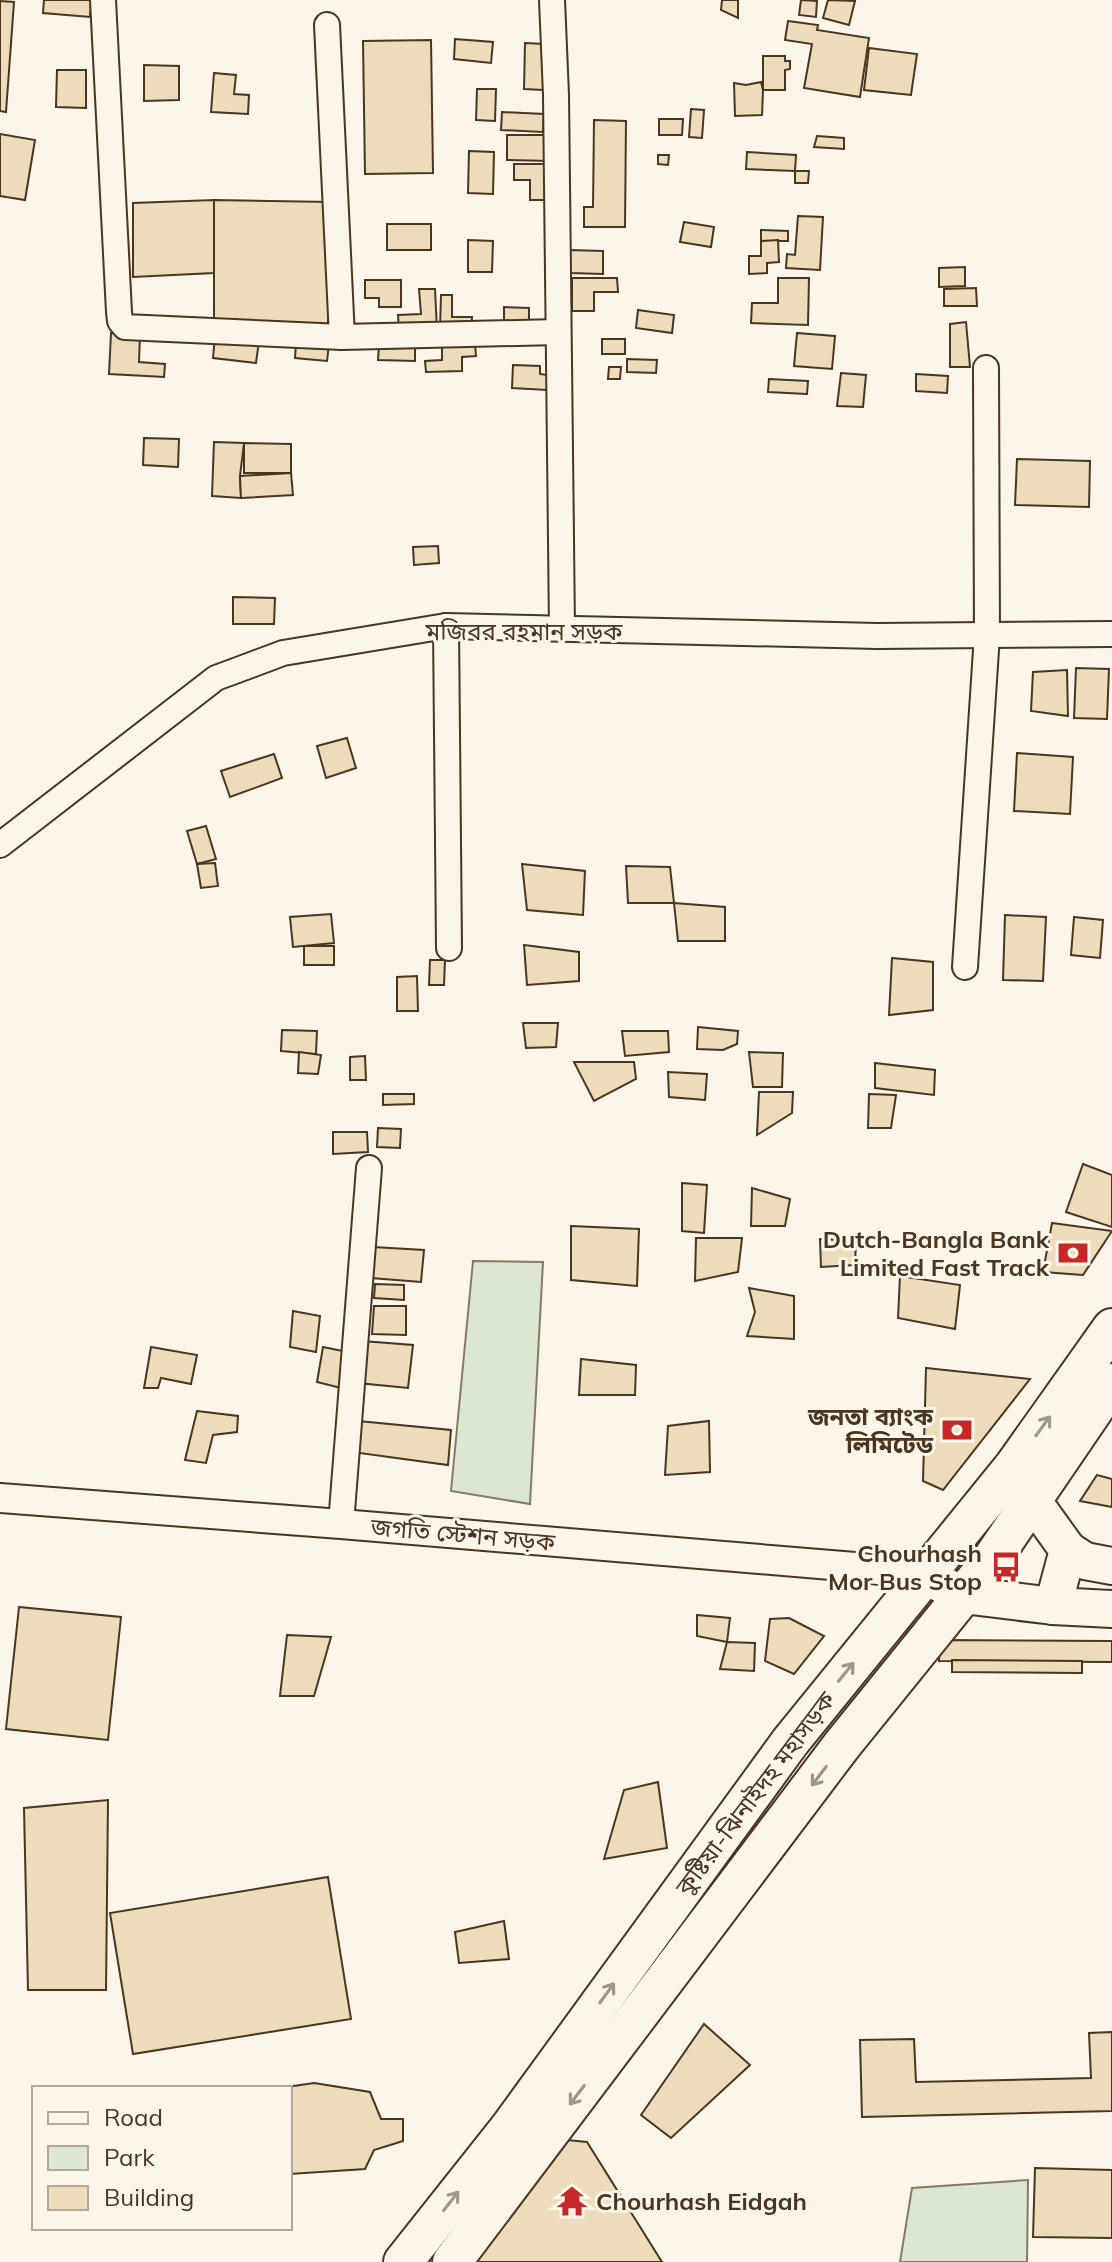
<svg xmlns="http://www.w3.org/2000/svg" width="1112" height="2262" viewBox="0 0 1112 2262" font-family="Mulish,'Noto Sans Bengali',sans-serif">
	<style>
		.green { fill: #dce7d0; stroke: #887966; stroke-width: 2 }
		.building { fill: #ecdcbc; stroke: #4a3520; stroke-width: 2 }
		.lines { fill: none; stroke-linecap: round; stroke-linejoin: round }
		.minor-casing { stroke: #4a3520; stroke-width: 28 }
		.tertiary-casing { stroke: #4a3520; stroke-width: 32 }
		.primary-casing { stroke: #4a3520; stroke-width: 40 }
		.trunk-casing { stroke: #4a3520; stroke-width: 42 }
		.minor { stroke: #fbf6e9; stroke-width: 24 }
		.tertiary { stroke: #fbf6e9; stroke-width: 28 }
		.primary { stroke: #fbf6e9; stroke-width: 36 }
		.trunk { stroke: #fbf6e9; stroke-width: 38 }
		.oneway { stroke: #a29684 }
		.labels { text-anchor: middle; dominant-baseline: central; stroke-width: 6; stroke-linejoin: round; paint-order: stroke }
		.street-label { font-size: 24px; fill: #4a3520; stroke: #fbf6e9 }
		.poi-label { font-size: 24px; font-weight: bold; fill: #4a3520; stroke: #fbf6e9; text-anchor: end }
	</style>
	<rect width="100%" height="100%" fill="#fbf6e9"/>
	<g class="green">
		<path d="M473,1261L543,1262L530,1504L451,1491Z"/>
		<path d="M1028,2180L1027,2262H900L912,2188Z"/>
	</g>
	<g class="building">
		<path d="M44,0H91L90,17L43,13Z"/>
		<path d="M722,0H738V18L721,10Z"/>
		<path d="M801,0L817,1L816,17L799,15Z"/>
		<path d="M828,0L855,1L849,25L823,18Z"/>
		<path d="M0,1L14,2L6,112L0,111Z"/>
		<path d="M788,21L818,25L817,30L869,38L860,97L804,88L812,44L785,40Z"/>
		<path d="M455,39L493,42L491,63L454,59Z"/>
		<path d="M431,40L433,173L365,174L363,41Z"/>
		<path d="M525,43L544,44L543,90L524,89Z"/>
		<path d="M869,48L917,54L911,95L864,90Z"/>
		<path d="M763,56H785V61H790V69L785,70V90H763Z"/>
		<path d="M144,65L179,66V100L144,101Z"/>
		<path d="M57,70H86V108L56,107Z"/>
		<path d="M214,73L236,75L234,94L249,95L248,114L211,112Z"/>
		<path d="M761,82L763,90L762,115L735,116L734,83L746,85Z"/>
		<path d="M477,89H496L495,121L476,120Z"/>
		<path d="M691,109L704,110L702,138L689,137Z"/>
		<path d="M502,112L544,114L543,132L501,130Z"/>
		<path d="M659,119H683L682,135H659Z"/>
		<path d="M594,120L626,121L625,227H584V207H593Z"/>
		<path d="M0,134L35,140L25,200L0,196Z"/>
		<path d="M507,135H549V161L507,160Z"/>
		<path d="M817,136L844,138V149L814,147Z"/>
		<path d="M469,151L494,152L493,194L468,193Z"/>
		<path d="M747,152L796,155L795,171L746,169Z"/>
		<path d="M658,155H669L668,165L658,164Z"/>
		<path d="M514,164H551V200H530V180H514Z"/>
		<path d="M795,171H809L808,183H795Z"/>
		<path d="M214,200L332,202L328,324L214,319Z"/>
		<path d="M214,200V273L133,277V203Z"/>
		<path d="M798,216L823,217L820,270L786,268L787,254L795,255Z"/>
		<path d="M684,222L714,227L711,247L680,242Z"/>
		<rect x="387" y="224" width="44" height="26"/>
		<path d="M761,230L788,231V241H761Z"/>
		<path d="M468,240L493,241L492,272H468Z"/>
		<path d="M778,240L779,262L767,263V273L749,274V256H761V241Z"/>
		<path d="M570,250L603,251V274L570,273Z"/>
		<path d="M965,267V286L939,287V268Z"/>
		<path d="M572,278H617L618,292H594V311H572Z"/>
		<path d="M778,278H809L808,325L751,323L752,303H778Z"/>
		<path d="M365,280H401V307H379V298H365Z"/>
		<path d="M976,288L977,306H944V289Z"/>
		<path d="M419,289H435L437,330L399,332L398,315L421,314Z"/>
		<path d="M441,295H452V317H472L471,330H440Z"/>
		<path d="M504,307L529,308V327H504Z"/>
		<path d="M638,310L674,315L672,333L636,328Z"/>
		<path d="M966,322L970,367H950V324Z"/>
		<path d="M111,333L140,335L139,362L165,364L164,377L109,374Z"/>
		<path d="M797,333L835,336L832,369L794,366Z"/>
		<path d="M215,336L259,341L256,363L213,358Z"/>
		<rect x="602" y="339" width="23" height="15"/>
		<path d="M296,342L329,344L327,361L295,358Z"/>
		<path d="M475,343L476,356L462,357V371L426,372L425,361L442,360V344Z"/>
		<path d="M379,344H415V361L378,360Z"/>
		<path d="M627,359L657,360L656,373L627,372Z"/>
		<path d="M513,365L540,366V374L547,375V390L512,388Z"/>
		<path d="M609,367H621L620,379H608Z"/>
		<path d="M841,373L866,375L863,407L837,406Z"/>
		<path d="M916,374L948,376L947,393L916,391Z"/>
		<path d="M769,379L808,381L807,394L768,392Z"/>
		<path d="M144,438L179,439L178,467L143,465Z"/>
		<path d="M214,442L244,443L240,476L241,498L212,496Z"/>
		<path d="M244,443L291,444V473H244Z"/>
		<path d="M1017,459L1090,461L1089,507L1015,505Z"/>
		<path d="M291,473L293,495L241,498L240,476Z"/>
		<path d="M438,546L439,563L414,565L413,547Z"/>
		<path d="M233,597L275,598L274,624H233Z"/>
		<path d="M1076,668L1109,669L1107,719L1074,718Z"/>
		<path d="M1067,670L1068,716L1031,711L1033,672Z"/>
		<path d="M347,738L356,768L326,778L317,746Z"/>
		<path d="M1017,753L1073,757L1070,814L1014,811Z"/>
		<path d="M274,754L282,778L230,797L221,771Z"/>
		<path d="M206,826L216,859L197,864L187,831Z"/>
		<path d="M215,863L218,886L201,888L197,864Z"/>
		<path d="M522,864L585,871L583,915L527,910Z"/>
		<path d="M626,866L670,867L674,903H628Z"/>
		<path d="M674,903L725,907V941H678Z"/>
		<path d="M331,914L334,943L293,947L290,917Z"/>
		<path d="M1005,915L1046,917L1043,981L1003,980Z"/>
		<path d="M1074,917L1103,920L1100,958L1071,955Z"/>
		<path d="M524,945L579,952V981L527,985Z"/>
		<rect x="304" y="946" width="30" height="19"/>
		<path d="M892,958L933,962V1010L889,1015Z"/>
		<path d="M430,960H445L444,985H429Z"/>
		<path d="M417,976L418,1011H397V977Z"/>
		<path d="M523,1023H558L556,1047L526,1048Z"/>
		<path d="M698,1027L738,1031L737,1044L723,1050L697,1049Z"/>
		<path d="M282,1030L317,1031L316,1054L281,1051Z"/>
		<path d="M622,1031H668L669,1052L625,1056Z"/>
		<path d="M299,1052L321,1055L318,1074L298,1073Z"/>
		<path d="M749,1052L783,1053L782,1087H753Z"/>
		<path d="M365,1056L366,1080H350V1057Z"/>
		<path d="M574,1062H634L636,1079L594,1101Z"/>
		<path d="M875,1063L935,1070L934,1095L875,1088Z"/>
		<path d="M668,1072L707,1074L705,1100L669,1097Z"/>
		<path d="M759,1092H793L792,1113L757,1135Z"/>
		<path d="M383,1094H414V1104L383,1105Z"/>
		<path d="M869,1094L896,1095L891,1128H868Z"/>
		<path d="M378,1128L401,1129L400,1148L377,1147Z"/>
		<path d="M333,1132H367L368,1152L333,1154Z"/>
		<path d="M1083,1164L1112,1175V1227L1066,1212Z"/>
		<path d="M682,1183L707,1185L704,1233L682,1231Z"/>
		<path d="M752,1188L790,1199L785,1226H751Z"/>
		<path d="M1052,1223L1112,1231L1083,1275L1043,1272Z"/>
		<path d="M571,1226L639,1229L637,1286L571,1280Z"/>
		<path d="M696,1238H742L738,1272L695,1281Z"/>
		<path d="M820,1239L856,1241L855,1265L821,1267Z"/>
		<path d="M373,1247L424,1250L421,1282L371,1278Z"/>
		<path d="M900,1276L960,1285L955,1329L898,1318Z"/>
		<path d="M375,1284L404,1285V1300L374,1298Z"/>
		<path d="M749,1288L794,1296V1339L747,1336L755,1312Z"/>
		<path d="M374,1306H406V1335L372,1334Z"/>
		<path d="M293,1311L320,1316L316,1352L290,1347Z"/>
		<path d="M362,1341L413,1345L408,1388L358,1383Z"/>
		<path d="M151,1347L197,1355L191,1384L161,1378L158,1388H144Z"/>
		<path d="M323,1347L348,1352L345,1389L317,1382Z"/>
		<path d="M581,1359L636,1365L635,1395H579Z"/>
		<path d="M926,1368L1030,1379L943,1490L923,1481Z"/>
		<path d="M197,1411L238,1416L237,1432L213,1435L206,1463L185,1460Z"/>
		<path d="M358,1421L451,1430L448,1465L352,1452Z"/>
		<path d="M709,1421L710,1472L665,1475L668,1426Z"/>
		<path d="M1097,1475L1112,1479V1507L1080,1501Z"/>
		<path d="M19,1607L121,1617L108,1740L6,1729Z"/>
		<path d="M697,1615L730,1618L727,1642L697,1636Z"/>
		<path d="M789,1618L824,1636L794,1674L765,1661L770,1619Z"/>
		<path d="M287,1635L331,1637L314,1696H280Z"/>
		<path d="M940,1640L1112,1641V1662L939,1661Z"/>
		<path d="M727,1642L755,1643L754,1671L720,1669Z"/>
		<path d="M952,1660L1082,1661V1673L952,1672Z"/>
		<path d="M658,1782L667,1848L604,1859L624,1790Z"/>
		<path d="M108,1800L106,1990H28L24,1808Z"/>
		<path d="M328,1877L351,2019L133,2054L110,1913Z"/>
		<path d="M504,1921L509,1959L459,1963L455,1932Z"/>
		<path d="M704,2024L750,2065L671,2138L641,2115Z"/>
		<path d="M1112,2032V2111L862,2117L860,2040L914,2039L916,2082L1091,2078L1089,2033Z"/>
		<path d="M314,2083L370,2092L381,2119H403V2141L374,2150L365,2169L290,2174V2088H280Z"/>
		<path d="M567,2140L587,2142L662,2262H473Z"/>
		<path d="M1035,2168L1112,2170V2238L1033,2237Z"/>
	</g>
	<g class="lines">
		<g class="minor-casing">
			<g id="minor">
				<path d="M103,0L119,312L120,321L125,327L342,337L558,332"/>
				<path d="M552,0L556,95L562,629"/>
				<path d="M327,25L342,337"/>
				<path d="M446,626L449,948"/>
				<path d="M0,845L216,678L283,653L446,626L877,636L1112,634"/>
				<path d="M965,967L987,635L986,368"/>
				<path d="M341,1524L369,1168"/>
			</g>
		</g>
		<g class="tertiary-casing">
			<path id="tertiary" d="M0,1498L341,1524L855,1567L925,1576"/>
		</g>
		<g class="primary-casing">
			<g id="primary">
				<path d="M1018,1474L1032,1500L1068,1550L1053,1606"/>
				<path d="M1068,1550L1085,1561L1112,1566"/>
				<path d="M925,1576L963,1595L1053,1606L1112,1609"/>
			</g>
		</g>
		<g class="trunk-casing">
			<g id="trunk">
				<path d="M403,2262L510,2127L790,1742L1014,1466L1112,1328"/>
				<path d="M452,2262L842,1745L990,1562L1112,1383"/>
			</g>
		</g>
		<use href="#minor" class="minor"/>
		<use href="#tertiary" class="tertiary"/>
		<use href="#primary" class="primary"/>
		<use href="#trunk" class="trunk"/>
	</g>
	<defs><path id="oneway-shaft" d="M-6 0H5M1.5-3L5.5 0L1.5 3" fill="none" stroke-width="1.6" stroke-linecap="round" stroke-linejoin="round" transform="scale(2)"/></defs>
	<g class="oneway">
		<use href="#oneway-shaft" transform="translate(1043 1426) rotate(-54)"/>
		<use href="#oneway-shaft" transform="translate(846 1672) rotate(-51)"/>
		<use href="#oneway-shaft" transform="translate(819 1776) rotate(127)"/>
		<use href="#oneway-shaft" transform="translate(607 1993) rotate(-54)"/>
		<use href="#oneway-shaft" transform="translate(577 2095) rotate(127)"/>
		<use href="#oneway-shaft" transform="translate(451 2201) rotate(-52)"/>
	</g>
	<defs>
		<g id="bank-bare" transform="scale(2.4)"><path d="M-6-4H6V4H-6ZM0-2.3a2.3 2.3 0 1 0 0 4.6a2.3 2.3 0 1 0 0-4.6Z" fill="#c62828" stroke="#fbf6e9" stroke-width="2.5" paint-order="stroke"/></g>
		<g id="bus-bare" transform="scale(2.4)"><path d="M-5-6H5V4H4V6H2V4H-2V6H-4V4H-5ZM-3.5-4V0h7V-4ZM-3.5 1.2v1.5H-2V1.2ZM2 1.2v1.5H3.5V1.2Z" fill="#c62828" stroke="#fbf6e9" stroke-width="2.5" paint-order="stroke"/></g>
		<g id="temple-bare" transform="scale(2.4)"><path d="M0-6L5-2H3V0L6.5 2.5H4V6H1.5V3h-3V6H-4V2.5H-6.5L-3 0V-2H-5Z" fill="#c62828" stroke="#fbf6e9" stroke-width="2.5" paint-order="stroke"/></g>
	</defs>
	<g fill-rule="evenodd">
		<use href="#bank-bare" x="1073" y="1253"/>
		<use href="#bank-bare" x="957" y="1430"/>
		<use href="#bus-bare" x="1006" y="1567"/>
		<use href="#temple-bare" x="572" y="2201"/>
	</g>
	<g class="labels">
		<g class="street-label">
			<text x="524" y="631">মজিবর রহমান সড়ক</text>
			<text transform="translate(463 1534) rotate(5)">জগতি স্টেশন সড়ক</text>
			<text transform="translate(755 1793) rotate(-53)">কুষ্টিয়া-ঝিনাইদহ মহাসড়ক</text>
		</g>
		<g class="poi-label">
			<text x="1049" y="1239">Dutch-Bangla Bank<tspan x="1049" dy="28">Limited Fast Track</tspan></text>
			<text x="933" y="1416">জনতা ব্যাংক<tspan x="933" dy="28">লিমিটেড</tspan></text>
			<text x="982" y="1553">Chourhash<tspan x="982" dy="28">Mor Bus Stop</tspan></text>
			<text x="596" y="2201" text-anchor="start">Chourhash Eidgah</text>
		</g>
	</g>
	<rect x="32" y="2086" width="260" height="144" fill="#fbf6e9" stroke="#b4a999" stroke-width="2"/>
	<rect x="48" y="2112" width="40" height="12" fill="#fbf6e9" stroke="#b4a999" stroke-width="2"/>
	<text x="104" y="2126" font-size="24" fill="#4a3520">Road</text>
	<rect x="48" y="2146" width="40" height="24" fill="#dce7d0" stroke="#b4a999" stroke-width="2"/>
	<text x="104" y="2166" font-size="24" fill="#4a3520">Park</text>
	<rect x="48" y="2186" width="40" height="24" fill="#ecdcbc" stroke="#b4a999" stroke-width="2"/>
	<text x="104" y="2206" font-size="24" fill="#4a3520">Building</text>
</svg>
